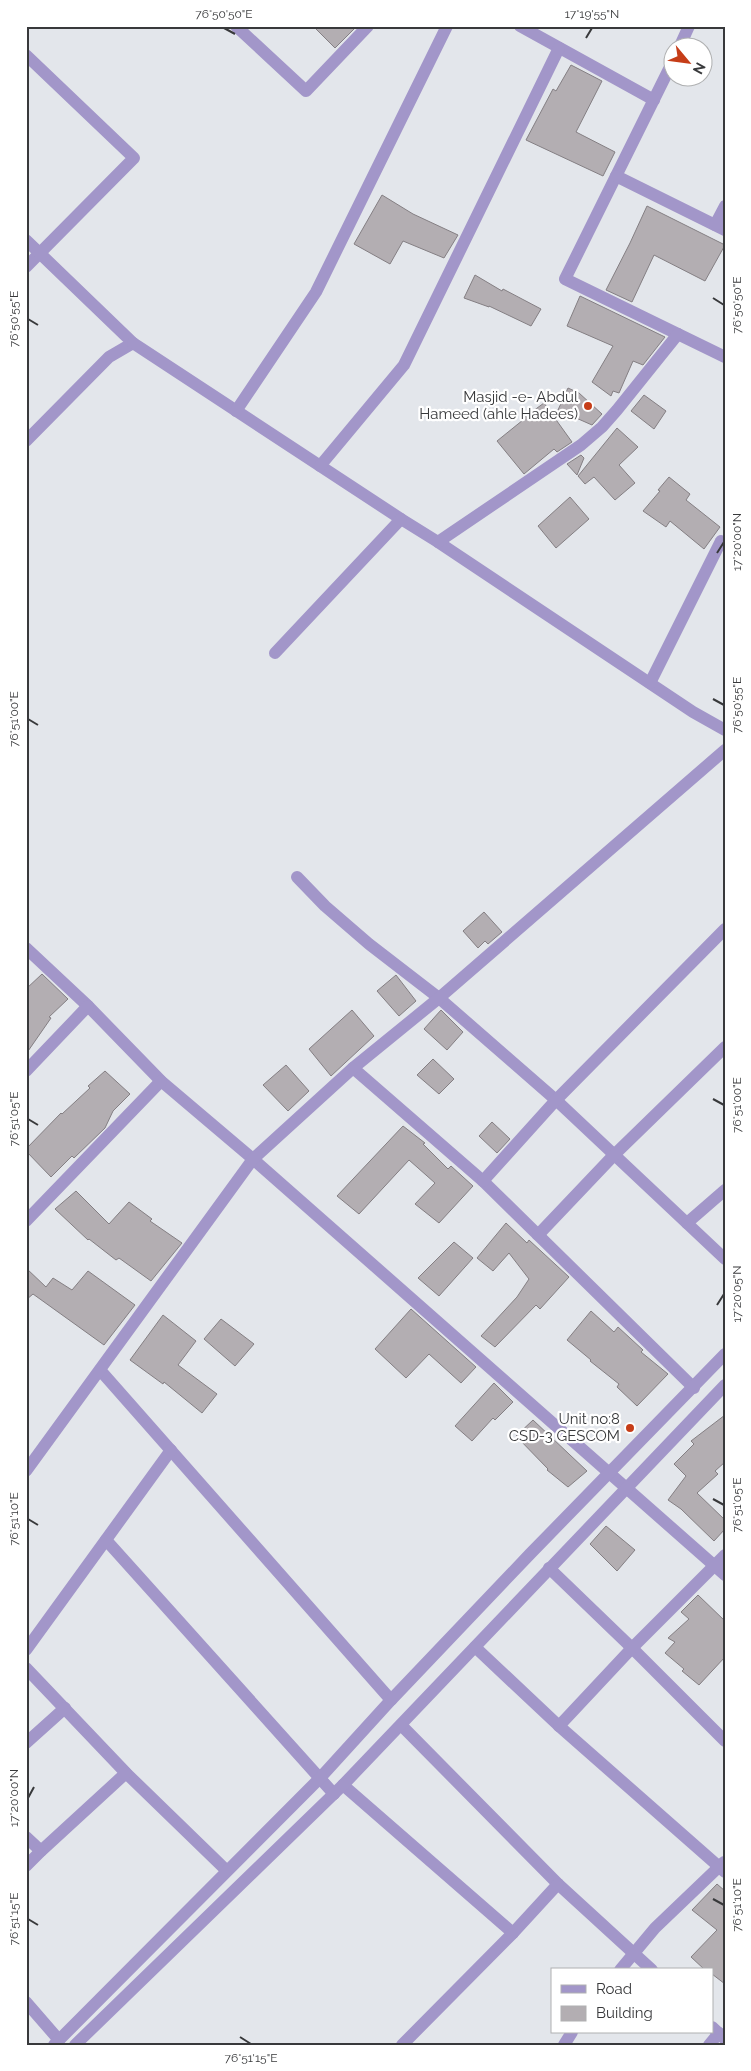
<svg xmlns="http://www.w3.org/2000/svg" width="751" height="2071" viewBox="0 0 751 2071" font-family="Raleway,sans-serif">
	<style>
		.building { fill: #b3aeb2; stroke: #847f83 }
		.lines { fill: none; stroke-linecap: round; stroke-linejoin: round }
		.minor { stroke: #a296c9; stroke-width: 12 }
		.ticks { fill: none; stroke: #38393b; stroke-width: 2 }
		.poi-dot { fill: #c63d18; stroke: #fff; stroke-width: 2 }
		.labels { text-anchor: middle; dominant-baseline: central; stroke-width: 4.5; stroke-linejoin: round; paint-order: stroke }
		.poi-label { font-size: 15px; fill: #38393b; stroke: #fff; text-anchor: end }
		.neatline { fill: none; stroke: #38393b; stroke-width: 2 }
		.ticks-label { font-size: 12px; text-anchor: middle; fill: #38393b }
	</style>
	<rect width="100%" height="100%" fill="#e3e6eb"/>
	<g class="building">
		<path d="M313,26H357L335,48Z"/>
		<path d="M571,65L602,81L576,132L615,152L603,176L526,140L553,89L556,91Z"/>
		<path d="M382,195L413,214L458,235L444,258L403,241L390,264L354,244Z"/>
		<path d="M647,206L725,245L705,281L654,255L632,302L606,290L630,243Z"/>
		<path d="M475,275L502,291L503,289L541,309L531,326L489,306V307L464,298Z"/>
		<path d="M580,296L665,337L643,365L633,361L619,393L613,391L611,396L592,382L613,346L567,326Z"/>
		<path d="M568,388L579,393L602,414L592,425L558,410Z"/>
		<path d="M644,395L666,411L654,429L631,411Z"/>
		<path d="M544,403L572,442L557,452L554,449L524,474L497,441L523,420L522,419Z"/>
		<path d="M617,428L638,447L619,465L635,483L615,500L594,477L585,484L578,476Z"/>
		<path d="M581,455L584,458L577,475L567,464Z"/>
		<path d="M669,477L690,494L686,500L720,527L704,549L670,521L666,527L643,511L660,491L658,490Z"/>
		<path d="M570,497L589,519L556,548L538,526Z"/>
		<path d="M484,912L502,932L488,944L485,941L478,948L463,931Z"/>
		<path d="M42,974L68,999L49,1017L51,1018L26,1054V989Z"/>
		<path d="M396,975L416,1001L399,1016L377,991Z"/>
		<path d="M352,1010L374,1036L331,1076L309,1049Z"/>
		<path d="M441,1010L463,1032L447,1050L424,1029Z"/>
		<path d="M433,1059L454,1079L439,1094L417,1075Z"/>
		<path d="M286,1065L309,1091L288,1111L263,1085Z"/>
		<path d="M105,1071L130,1094L113,1111L105,1128L74,1158L72,1156L51,1177L26,1151V1149L61,1113L62,1114L90,1088L88,1086Z"/>
		<path d="M492,1122L510,1139L497,1153L479,1136Z"/>
		<path d="M403,1126L425,1143L423,1144L448,1169L451,1166L473,1186L439,1223L415,1204L435,1183L409,1160L359,1214L337,1196Z"/>
		<path d="M76,1191L109,1224L129,1202L152,1219L150,1221L182,1243L151,1281L119,1258L116,1260L89,1239L88,1240L55,1209Z"/>
		<path d="M506,1223L527,1243L529,1240L569,1277L540,1309L536,1305L495,1347L481,1336L517,1297L529,1279L509,1253L493,1271L477,1258Z"/>
		<path d="M454,1242L473,1258L439,1296L418,1278Z"/>
		<path d="M26,1268L46,1287L53,1278L72,1290L88,1271L135,1305L104,1345L33,1294L26,1300Z"/>
		<path d="M411,1309L476,1367L461,1383L429,1354L406,1378L375,1349Z"/>
		<path d="M591,1311L614,1332L618,1327L643,1350L641,1352L668,1374L637,1406L617,1387L619,1384L590,1361L591,1360L567,1340Z"/>
		<path d="M163,1315L196,1341L178,1365L217,1394L202,1413L164,1382L163,1384L130,1360Z"/>
		<path d="M221,1319L254,1344L235,1366L204,1339Z"/>
		<path d="M494,1383L513,1402L495,1420L493,1418L472,1441L455,1426Z"/>
		<path d="M725,1415V1462L715,1471L718,1474L697,1493L725,1520V1529L714,1541L681,1509L668,1500L686,1476L674,1464L694,1444L691,1441Z"/>
		<path d="M533,1420L587,1471L568,1487L547,1470L548,1469L516,1436Z"/>
		<path d="M606,1526L635,1550L617,1571L590,1544Z"/>
		<path d="M698,1595L725,1621V1657L699,1685L682,1671L684,1669L665,1653L675,1642L668,1638L689,1619L681,1612Z"/>
		<path d="M717,1884L725,1891V1984L712,1974V1970H705L691,1957L717,1930L692,1910Z"/>
	</g>
	<g class="lines">
		<g class="minor">
			<path d="M236,26L306,91L368,26"/>
			<path d="M520,26L654,100"/>
			<path d="M679,48L689,26"/>
			<path d="M26,55L134,158L26,267"/>
			<path d="M674,59L565,279L725,357"/>
			<path d="M616,176L725,230"/>
			<path d="M715,225L725,206"/>
			<path d="M26,240L133,343L109,357L26,441"/>
			<path d="M133,343L401,519L438,542L693,712L725,730"/>
			<path d="M236,411L316,292L447,26"/>
			<path d="M320,466L404,365L559,48"/>
			<path d="M438,542L581,445L602,427L617,410L678,334"/>
			<path d="M275,653L401,519"/>
			<path d="M650,683L721,541"/>
			<path d="M297,877L325,906L369,944L439,998L556,1100L725,1259"/>
			<path d="M26,948L88,1006L161,1081L253,1159L725,1575"/>
			<path d="M353,1068L483,1181L694,1388"/>
			<path d="M26,1071L88,1006"/>
			<path d="M483,1181L556,1100L725,929"/>
			<path d="M26,1221L161,1081"/>
			<path d="M687,1223L725,1190"/>
			<path d="M538,1235L614,1155L725,1047"/>
			<path d="M100,1370L391,1700"/>
			<path d="M26,1471L253,1159L353,1068L439,998L725,750"/>
			<path d="M106,1540L334,1794"/>
			<path d="M549,1568L632,1648L725,1741"/>
			<path d="M475,1647L559,1726L725,1872"/>
			<path d="M26,1650L171,1450"/>
			<path d="M26,1668L126,1773L226,1870"/>
			<path d="M401,1725L558,1884L652,1970"/>
			<path d="M559,1726L632,1648L725,1555"/>
			<path d="M26,1743L65,1708"/>
			<path d="M343,1785L513,1933"/>
			<path d="M26,1837L41,1851"/>
			<path d="M26,1866L41,1851L126,1773"/>
			<path d="M620,1970L655,1928L724,1862"/>
			<path d="M26,2002L59,2040"/>
			<path d="M712,2027L725,2039"/>
			<path d="M54,2045L320,1778L391,1700L530,1554L725,1354"/>
			<path d="M75,2045L343,1785L725,1385"/>
			<path d="M402,2045L513,1933L558,1884"/>
			<path d="M564,2045L572,2032"/>
			<path d="M709,2045L719,2033"/>
		</g>
	</g>
	<path class="ticks" d="M224,28L235,34M586,38L592,28M713,298L724,305M28,319L38,325M717,553L724,542M713,699L724,705M28,719L38,725M713,1099L724,1105M28,1119L38,1125M717,1305L724,1294M713,1499L724,1505M28,1519L38,1525M28,1798L34,1787M713,1899L724,1905M28,1919L38,1925M240,2037L251,2044"/>
	<g class="poi-dot">
		<circle cx="588" cy="406" r="5"/>
		<circle cx="630" cy="1428" r="5"/>
	</g>
	<g class="labels">
		<g class="poi-label">
			<text x="578" y="397">Masjid -e- Abdul<tspan x="578" dy="17">Hameed (ahle Hadees)</tspan></text>
			<text x="620" y="1419">Unit no:8<tspan x="620" dy="17">CSD-3 GESCOM</tspan></text>
		</g>
	</g>
	<rect width="751" height="2071" fill="none" stroke="#ffffff" stroke-width="55"/>
	<rect x="551" y="1968" width="162" height="65" fill="#ffffff" stroke="#afb0b1"/>
	<rect x="561" y="1985" width="25" height="8" fill="#a296c9" stroke="#afb0b1"/>
	<text x="596" y="1994" font-size="15" fill="#38393b">Road</text>
	<rect x="561" y="2006" width="25" height="15" fill="#b3aeb2" stroke="#afb0b1"/>
	<text x="596" y="2018" font-size="15" fill="#38393b">Building</text>
	<g transform="translate(688 62) rotate(119)"><circle r="24" fill="#ffffff" stroke="#afb0b1"/>
	<path d="M0-4L9 19L0 12L-9 19Z" fill="#c63d18"/>
	<text y="-8" font-size="14" font-weight="bold" text-anchor="middle" fill="#38393b">N</text>
	</g>
	<rect x="28" y="28" width="696" height="2016" class="neatline"/>
	<g class="ticks-label">
		<text x="224" y="18">76°50'50"E</text>
		<text x="592" y="18">17°19'55"N</text>
		<text transform="translate(737 305) rotate(-90)" y="4">76°50'50"E</text>
		<text transform="translate(14 319) rotate(-90)" y="4">76°50'55"E</text>
		<text transform="translate(737 542) rotate(-90)" y="4">17°20'00"N</text>
		<text transform="translate(737 705) rotate(-90)" y="4">76°50'55"E</text>
		<text transform="translate(14 719) rotate(-90)" y="4">76°51'00"E</text>
		<text transform="translate(737 1105) rotate(-90)" y="4">76°51'00"E</text>
		<text transform="translate(14 1119) rotate(-90)" y="4">76°51'05"E</text>
		<text transform="translate(737 1294) rotate(-90)" y="4">17°20'05"N</text>
		<text transform="translate(737 1505) rotate(-90)" y="4">76°51'05"E</text>
		<text transform="translate(14 1519) rotate(-90)" y="4">76°51'10"E</text>
		<text transform="translate(14 1798) rotate(-90)" y="4">17°20'00"N</text>
		<text transform="translate(737 1905) rotate(-90)" y="4">76°51'10"E</text>
		<text transform="translate(14 1919) rotate(-90)" y="4">76°51'15"E</text>
		<text x="251" y="2062">76°51'15"E</text>
	</g>
</svg>
